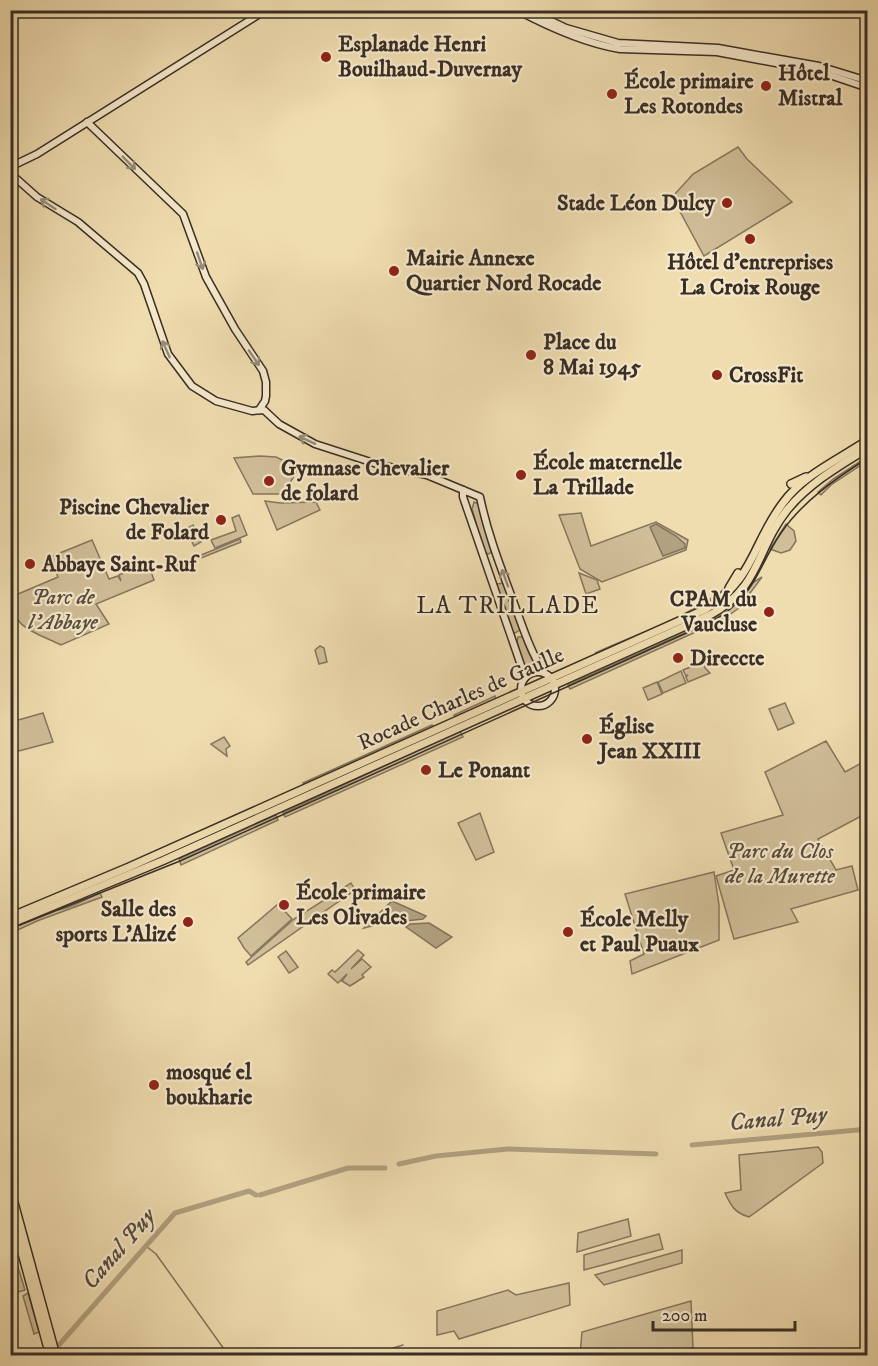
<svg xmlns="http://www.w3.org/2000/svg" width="878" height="1366" viewBox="0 0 878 1366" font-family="'IM FELL DW Pica',serif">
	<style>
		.green { fill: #d0be98; stroke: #84765e; stroke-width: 1.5 }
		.water { fill: #b1a180; stroke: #81735c; stroke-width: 1.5 }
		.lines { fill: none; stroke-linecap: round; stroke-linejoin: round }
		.stream { stroke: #81735c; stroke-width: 1.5 }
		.canal { stroke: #b1a180; stroke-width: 5 }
		.secondary-casing { stroke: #382e25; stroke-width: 9 }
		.primary-casing { stroke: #382e25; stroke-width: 10 }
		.secondary { stroke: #f5e8cb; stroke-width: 6 }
		.primary { stroke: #efdcaf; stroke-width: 7 }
		.tram { stroke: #382e25; stroke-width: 1.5 }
		.oneway { stroke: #968b78 }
		.poi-dot { fill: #8f2418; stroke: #f5e8cb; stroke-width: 2 }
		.labels { text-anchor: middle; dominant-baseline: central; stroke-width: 4.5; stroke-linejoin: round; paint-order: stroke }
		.poi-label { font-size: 22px; font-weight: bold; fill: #382e25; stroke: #f5e8cb; text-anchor: start }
		.park-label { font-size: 22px; font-style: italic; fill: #564b3c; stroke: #f5e8cb }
		.street-label { font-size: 22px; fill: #382e25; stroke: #f5e8cb }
		.neighbourhood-label { font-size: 24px; letter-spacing: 1.5px; fill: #382e25; stroke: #f5e8cb }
		.water-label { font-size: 24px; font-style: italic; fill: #564b3c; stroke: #f5e8cb }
	</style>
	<rect width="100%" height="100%" fill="#efdcaf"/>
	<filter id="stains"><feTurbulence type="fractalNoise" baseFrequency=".00333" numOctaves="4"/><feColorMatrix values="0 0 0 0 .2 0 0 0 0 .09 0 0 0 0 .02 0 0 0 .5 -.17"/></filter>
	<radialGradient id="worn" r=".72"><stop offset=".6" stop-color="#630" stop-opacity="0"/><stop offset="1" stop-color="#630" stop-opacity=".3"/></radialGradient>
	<g class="green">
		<path d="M738,147L747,159L792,202L704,256L677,206L680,204L674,195L693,174Z"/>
		<path d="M260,456L276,457L299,468L283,494H253L234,458Z"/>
		<path d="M867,457V461L831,485L821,495L818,492L833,479Z"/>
		<path d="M265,501L280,503L316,502L320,510L277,530Z"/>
		<path d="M474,502L479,504L492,551L489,554L485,553L472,509Z"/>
		<path d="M581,513L591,546L656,522L688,540L686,550L602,582L580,569L559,515Z"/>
		<path d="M239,515L247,535L215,548L211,540L236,531L232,518Z"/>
		<path d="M786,524L794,531L796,541L790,550L781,553L770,549Z"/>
		<path d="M193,525L201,542L194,546L186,529Z"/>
		<path d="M240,539L241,542L166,572L165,570Z"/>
		<path d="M92,540L109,579L118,576L121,581L119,575L148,563L154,580L96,604L109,624L61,645C37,633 10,628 11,597L58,577L50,557Z"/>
		<path d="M579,573L597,580L600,589L586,594Z"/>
		<path d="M762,577L739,608L722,620L570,689L568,685L711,621L737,602L752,583Z"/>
		<path d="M504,583L521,629L515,633L512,631L497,587V584Z"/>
		<path d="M727,587C707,615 627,640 595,653C639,633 689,617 727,587Z"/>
		<path d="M518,637H523L535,663L524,668L517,642Z"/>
		<path d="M320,646L324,648L327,662L319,664L315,650Z"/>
		<path d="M705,661V668L710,673L688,682L686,677L688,675L686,676L683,670Z"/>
		<path d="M681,671L686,683L663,693L658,682Z"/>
		<path d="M657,682L662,694L648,700L643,688Z"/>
		<path d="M495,696L496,700L455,717L454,715Z"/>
		<path d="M785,703L794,723L778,730L769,709Z"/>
		<path d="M43,713L53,742L11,753V722Z"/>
		<path d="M463,721L464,723L301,796L300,794Z"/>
		<path d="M432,725L434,728L306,785L303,783Z"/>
		<path d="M460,731L463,737L285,817L283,813Z"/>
		<path d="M224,737L230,746L226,749L227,756L211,744Z"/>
		<path d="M826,741L845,772L867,760V813L818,839L836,870L852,866L858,890L791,909L798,922L734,939L716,876L734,870L721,833L783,815L765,772Z"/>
		<path d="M480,813L494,852L476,860L458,823Z"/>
		<path d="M276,815L278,820L181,865L179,859Z"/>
		<path d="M714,872L719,905V940L632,974L630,961L644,954L625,894Z"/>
		<path d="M351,883L355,890L248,965L246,962L294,919Z"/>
		<path d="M100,893L102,897L37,921L11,933V926L49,910C65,912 85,899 100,893Z"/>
		<path d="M278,904L292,919L251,956L244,948L238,938Z"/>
		<path d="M358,950L364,955L351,969L362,959L371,967L362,975L364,977L350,986L342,981L347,974L338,983L328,974L332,970L335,972Z"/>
		<path d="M286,951L298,967L289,973L278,957Z"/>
		<path d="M818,1147L822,1152L823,1163L749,1217C735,1213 731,1206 725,1193L741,1190L739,1155Z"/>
		<path d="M628,1219L631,1236L577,1252L578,1233Z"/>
		<path d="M659,1234L663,1249L584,1270V1255Z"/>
		<path d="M682,1250V1263L604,1285L595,1275Z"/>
		<path d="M17,1264L25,1290L11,1294V1266Z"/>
		<path d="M569,1283L570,1305L459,1339L454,1331L437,1335V1311L508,1290L516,1295Z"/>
		<path d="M28,1293L39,1332L34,1334L23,1296Z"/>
		<path d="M691,1301L693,1348L641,1356L580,1355L582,1332Z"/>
	</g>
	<g class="water">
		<path d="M656,524L676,536L685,544V548L663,556L650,527Z"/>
		<path d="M392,901L426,916L423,919L379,924L364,928Z"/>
		<path d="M429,923L452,937L436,948L406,927L410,924Z"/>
	</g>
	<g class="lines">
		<g class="stream">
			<path d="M146,1246L156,1254L229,1356"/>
			<path d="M367,1356L403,1345"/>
		</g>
		<g class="canal">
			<path d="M692,1145L868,1129"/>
			<path d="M399,1164L436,1156L508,1149L656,1154"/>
			<path d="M366,1168H385"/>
			<path d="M260,1195L348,1168H364"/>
			<path d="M58,1346L175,1213L249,1191L256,1195"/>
		</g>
		<g class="secondary-casing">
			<g id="secondary">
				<path d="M517,10C549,27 584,43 620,49L717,52L818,71L868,88"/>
				<path d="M528,10L566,28L618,43L718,48L819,66L868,81"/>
				<path d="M87,122L183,214L206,277L235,329L263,371L266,382V396L265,401L259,410"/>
				<path d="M10,167L37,154L266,10"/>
				<path d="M10,173L37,197L78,222L138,273L144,284L168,354L192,386L216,401L252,411L264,410L279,424L315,444L380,465L427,475L480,497C487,531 499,563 511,595C521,622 529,649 544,673"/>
				<path d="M463,490V497L525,677"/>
				<circle cx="538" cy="689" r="17"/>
			</g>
		</g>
		<g class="primary-casing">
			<g id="primary">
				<path d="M791,484L806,477"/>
				<path d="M729,588L738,573"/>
				<path d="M10,917L129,867L706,609C755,578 752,544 783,503C803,475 840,459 868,440"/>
				<path d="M10,924L162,861L710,615C762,586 755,550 787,510C809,483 839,466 868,448"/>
				<path d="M10,1188L56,1356"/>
				<path d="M10,1209L50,1356"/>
			</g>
		</g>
		<use href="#secondary" class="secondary"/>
		<use href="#primary" class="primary"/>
		<path class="tram" d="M10,929L180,861L711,622C757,596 755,571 781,533C802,502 836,478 868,458"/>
	</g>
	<defs><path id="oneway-shaft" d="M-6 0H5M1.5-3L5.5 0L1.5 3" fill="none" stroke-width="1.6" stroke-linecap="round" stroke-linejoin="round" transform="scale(1.5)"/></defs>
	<g class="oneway">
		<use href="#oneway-shaft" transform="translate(129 163) rotate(45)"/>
		<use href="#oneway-shaft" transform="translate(48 204) rotate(-147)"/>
		<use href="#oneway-shaft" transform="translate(200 261) rotate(71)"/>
		<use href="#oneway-shaft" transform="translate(166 349) rotate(-114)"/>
		<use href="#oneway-shaft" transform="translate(254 358) rotate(56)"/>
		<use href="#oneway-shaft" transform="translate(307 440) rotate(-155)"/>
		<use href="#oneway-shaft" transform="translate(505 578) rotate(-110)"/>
	</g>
	<g class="poi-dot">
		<circle cx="326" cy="57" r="6"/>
		<circle cx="766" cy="86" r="6"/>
		<circle cx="612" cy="94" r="6"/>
		<circle cx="727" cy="203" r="6"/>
		<circle cx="750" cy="239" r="6"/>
		<circle cx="394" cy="271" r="6"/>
		<circle cx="531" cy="355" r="6"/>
		<circle cx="717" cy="375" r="6"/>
		<circle cx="521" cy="475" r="6"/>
		<circle cx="269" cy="481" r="6"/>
		<circle cx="221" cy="520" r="6"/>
		<circle cx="30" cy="564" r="6"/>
		<circle cx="769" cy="612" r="6"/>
		<circle cx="678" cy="658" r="6"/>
		<circle cx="587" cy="739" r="6"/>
		<circle cx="426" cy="770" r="6"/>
		<circle cx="284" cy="905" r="6"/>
		<circle cx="188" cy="922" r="6"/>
		<circle cx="568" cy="932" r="6"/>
		<circle cx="154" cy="1085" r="6"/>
	</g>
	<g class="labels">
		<g class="poi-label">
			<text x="338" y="44">Esplanade Henri<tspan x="338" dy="25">Bouilhaud-Duvernay</tspan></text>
			<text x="778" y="73">Hôtel<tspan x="778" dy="25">Mistral</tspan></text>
			<text x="624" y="81">École primaire<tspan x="624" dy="25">Les Rotondes</tspan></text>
			<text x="715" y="203" text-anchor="end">Stade Léon Dulcy</text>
			<text x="406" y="258">Mairie Annexe<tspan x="406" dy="25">Quartier Nord Rocade</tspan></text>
			<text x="750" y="262" text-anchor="middle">Hôtel d'entreprises<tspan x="750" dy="25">La Croix Rouge</tspan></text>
			<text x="543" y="342">Place du<tspan x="543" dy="25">8 Mai 1945</tspan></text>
			<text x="729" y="375">CrossFit</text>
			<text x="533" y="462">École maternelle<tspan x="533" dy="25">La Trillade</tspan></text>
			<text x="281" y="468">Gymnase Chevalier<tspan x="281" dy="25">de folard</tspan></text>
			<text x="209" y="507" text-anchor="end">Piscine Chevalier<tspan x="209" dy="25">de Folard</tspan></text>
			<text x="42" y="564">Abbaye Saint-Ruf</text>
			<text x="757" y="599" text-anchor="end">CPAM du<tspan x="757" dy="25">Vaucluse</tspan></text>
			<text x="690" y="658">Direccte</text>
			<text x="599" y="726">Église<tspan x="599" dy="25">Jean XXIII</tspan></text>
			<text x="438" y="770">Le Ponant</text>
			<text x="296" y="892">École primaire<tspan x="296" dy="25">Les Olivades</tspan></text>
			<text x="176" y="909" text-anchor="end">Salle des<tspan x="176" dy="25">sports L'Alizé</tspan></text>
			<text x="580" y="919">École Melly<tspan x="580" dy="25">et Paul Puaux</tspan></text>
			<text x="166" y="1072">mosqué el<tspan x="166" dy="25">boukharie</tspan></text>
		</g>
		<g class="park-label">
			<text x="63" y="597">Parc de<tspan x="63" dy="25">l'Abbaye</tspan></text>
			<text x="780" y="851">Parc du Clos<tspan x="780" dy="25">de la Murette</tspan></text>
		</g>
		<g class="street-label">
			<text transform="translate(461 699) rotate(-24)">Rocade Charles de Gaulle</text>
		</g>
		<g class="neighbourhood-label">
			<text x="508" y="606">LA TRILLADE</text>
		</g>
		<g class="water-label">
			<text transform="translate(778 1119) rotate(-5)">Canal Puy</text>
			<text transform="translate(119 1249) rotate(-49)">Canal Puy</text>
		</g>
	</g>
	<rect width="878" height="1366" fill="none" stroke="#efdcaf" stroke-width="36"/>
	<rect x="12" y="12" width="854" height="1342" fill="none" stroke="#382e25" stroke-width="3"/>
	<rect x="18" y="18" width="842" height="1330" fill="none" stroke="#382e25" stroke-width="1.5"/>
	<path d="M653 1321v9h142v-9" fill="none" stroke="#382e25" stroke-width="3"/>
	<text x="662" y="1321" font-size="18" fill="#382e25" stroke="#f5e8cb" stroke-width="4.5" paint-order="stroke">200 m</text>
	<rect width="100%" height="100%" filter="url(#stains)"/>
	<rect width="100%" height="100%" fill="url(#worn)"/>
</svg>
